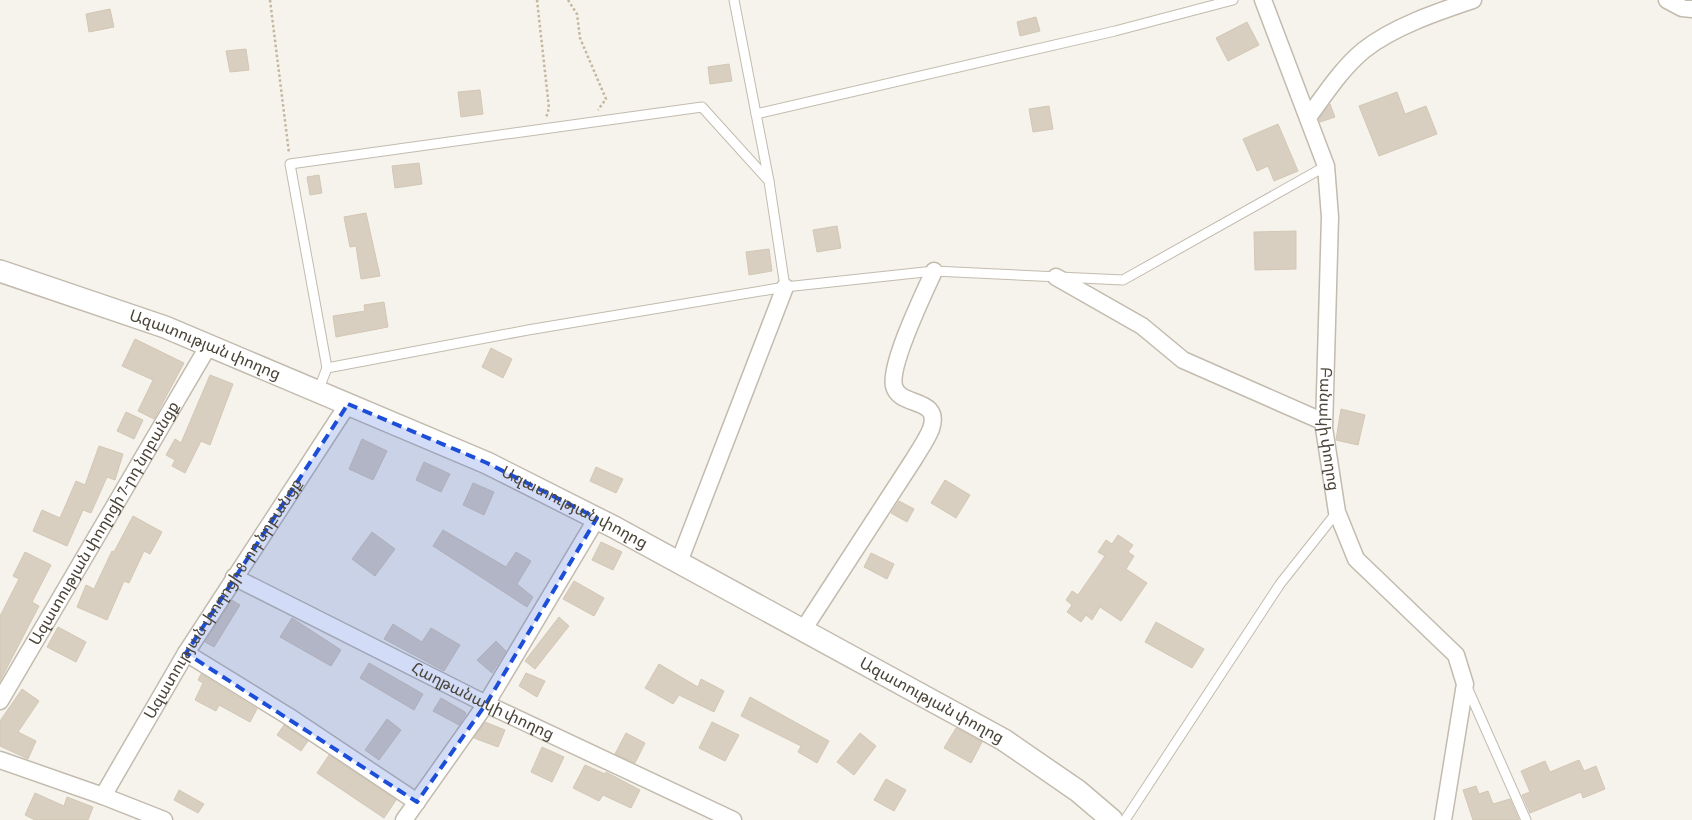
<svg xmlns="http://www.w3.org/2000/svg" width="1692" height="820" viewBox="0 0 1692 820" font-family="'Sofia Sans Condensed','Noto Sans Armenian',sans-serif">
	<style>
		.building { fill: #d8cfc1; stroke: #d3c7b4 }
		.lines { fill: none; stroke-linecap: round; stroke-linejoin: round }
		.service-casing { stroke: #c2bbae; stroke-width: 11 }
		.minor-casing { stroke: #c2bbae; stroke-width: 19 }
		.tertiary-casing { stroke: #c2bbae; stroke-width: 24 }
		.path { stroke: #c4b79f; stroke-width: 2.5; stroke-dasharray: 2.5 2.5; stroke-linecap: butt }
		.service { stroke: #fff; stroke-width: 9 }
		.minor { stroke: #fff; stroke-width: 16 }
		.tertiary { stroke: #fff; stroke-width: 21 }
		.marked { fill: #1d4ed8; fill-opacity: 0.2; stroke: #1d4ed8; stroke-width: 4; stroke-dasharray: 10 6; stroke-linejoin: round }
		.labels { text-anchor: middle; dominant-baseline: central; stroke-width: 5; stroke-linejoin: round; paint-order: stroke }
		.street-label { font-size: 16px; fill: #4b4439; stroke: #fff }
	</style>
	<rect width="100%" height="100%" fill="#f6f3ec"/>
	<g class="building">
		<path d="M110,9L114,27L89,32L86,14Z"/>
		<path d="M1036,17L1040,31L1020,36L1017,22Z"/>
		<path d="M1247,22L1259,45L1228,61L1216,38Z"/>
		<path d="M246,49L249,70L230,72L226,51Z"/>
		<path d="M729,64L732,81L710,84L708,67Z"/>
		<path d="M480,90L483,114L461,117L458,92Z"/>
		<path d="M1397,92L1405,114L1426,106L1437,134L1379,156L1359,106Z"/>
		<path d="M1330,104L1335,117L1320,122L1319,119Z"/>
		<path d="M1049,106L1053,129L1033,132L1029,109Z"/>
		<path d="M1278,124L1298,171L1274,181L1268,166L1257,171L1243,139Z"/>
		<path d="M419,163L422,184L395,188L392,166Z"/>
		<path d="M319,175L322,193L310,195L307,177Z"/>
		<path d="M366,213L380,276L361,279L356,246L350,247L344,217Z"/>
		<path d="M837,226L841,248L817,252L813,230Z"/>
		<path d="M1296,231V269L1255,270L1254,232Z"/>
		<path d="M769,249L772,271L749,275L746,252Z"/>
		<path d="M384,302L388,327L336,337L333,316L365,311L364,305Z"/>
		<path d="M135,339L184,363L154,419L138,411L153,380L122,366Z"/>
		<path d="M491,348L512,359L503,378L482,367Z"/>
		<path d="M210,375L233,384L210,445L201,441L185,473L172,466L175,460L166,455L175,439L181,443Z"/>
		<path d="M1341,409L1365,415L1358,445L1336,440Z"/>
		<path d="M126,412L143,420L134,439L117,431Z"/>
		<path d="M362,439L387,451L373,480L349,469Z"/>
		<path d="M99,446L123,454L115,480L107,477L91,513L83,510L67,546L33,531L42,510L60,518L76,481L85,485Z"/>
		<path d="M424,462L450,474L441,492L416,480Z"/>
		<path d="M596,467L623,479L616,493L590,481Z"/>
		<path d="M945,480L970,495L956,518L931,503Z"/>
		<path d="M473,483L494,492L484,515L463,505Z"/>
		<path d="M899,501L914,509L907,522L891,513Z"/>
		<path d="M133,516L162,532L150,554L144,551L129,583L124,581L107,620L77,607L86,585L94,589L112,551L114,552Z"/>
		<path d="M443,530L506,567L516,552L531,561L517,584L533,597L527,607L433,546Z"/>
		<path d="M372,532L395,549L375,576L352,559Z"/>
		<path d="M1118,535L1133,545L1128,552L1134,556L1126,569L1147,583L1121,621L1100,607L1092,620L1086,615L1081,622L1067,612L1072,605L1066,600L1072,591L1078,595L1105,556L1098,552L1106,540L1112,544Z"/>
		<path d="M601,542L622,552L613,570L592,560Z"/>
		<path d="M25,552L51,565L32,602L39,606L0,681V616L19,579L13,576Z"/>
		<path d="M871,553L894,564L887,579L864,567Z"/>
		<path d="M574,581L604,598L594,616L563,599Z"/>
		<path d="M232,600L240,605L214,647L205,642Z"/>
		<path d="M559,617L569,626L535,669L525,661Z"/>
		<path d="M292,618L341,650L331,666L280,637Z"/>
		<path d="M1156,622L1204,649L1192,668L1145,642Z"/>
		<path d="M393,624L422,642L431,628L460,645L444,671L384,639Z"/>
		<path d="M58,627L86,642L76,662L47,647Z"/>
		<path d="M496,641L506,651L492,673L477,660Z"/>
		<path d="M369,663L423,694L414,710L360,678Z"/>
		<path d="M659,664L698,687L701,679L724,691L714,712L679,695L673,704L645,688Z"/>
		<path d="M526,673L545,681L537,697L519,686Z"/>
		<path d="M201,674L257,709L250,722L219,705L216,711L195,700L203,683L198,680Z"/>
		<path d="M22,689L39,701L18,732L36,741L28,759L0,746V721Z"/>
		<path d="M750,697L829,741L817,763L798,752L801,746L741,716Z"/>
		<path d="M441,698L465,712L466,714L459,725L433,711Z"/>
		<path d="M387,719L401,730L379,760L365,750Z"/>
		<path d="M485,722L505,730L498,747L474,738Z"/>
		<path d="M712,722L739,735L725,761L699,748Z"/>
		<path d="M284,725L308,741L301,751L277,735Z"/>
		<path d="M956,728L982,742L971,763L944,748Z"/>
		<path d="M626,733L645,743L635,763L615,754Z"/>
		<path d="M860,733L876,746L854,775L837,762Z"/>
		<path d="M542,747L564,757L552,782L531,772Z"/>
		<path d="M329,755L396,800L384,818L317,773Z"/>
		<path d="M1579,760L1584,771L1596,766L1605,789L1583,798L1581,792L1530,813L1522,795L1530,792L1521,771L1545,761L1550,772Z"/>
		<path d="M585,765L605,774L606,772L640,790L631,808L603,795L599,801L573,788Z"/>
		<path d="M886,779L906,790L894,811L874,800Z"/>
		<path d="M1476,786L1479,794L1488,791L1493,804L1510,799L1519,820H1473L1463,790Z"/>
		<path d="M179,790L204,804L198,813L174,800Z"/>
		<path d="M35,793L64,806L67,797L93,807L88,820H35L25,815Z"/>
	</g>
	<g class="lines">
		<g class="service-casing">
			<g id="service">
				<path d="M734,0L769,181"/>
				<path d="M756,114L1115,31L1233,0"/>
				<path d="M327,368L290,164L702,107L769,181L785,287"/>
				<path d="M318,391L327,368L528,330L785,287L934,271L1123,280L1326,166"/>
				<path d="M1467,687L1526,820"/>
				<path d="M1125,820L1280,584L1337,512"/>
			</g>
		</g>
		<g class="minor-casing">
			<g id="minor">
				<path id="s1" d="M1263,0L1326,166L1330,217L1324,428L1337,512L1356,559L1456,655L1465,684L1443,820"/>
				<path d="M1667,0L1682,8L1692,9"/>
				<path d="M1309,116C1326,93 1342,68 1364,50C1393,27 1437,12 1473,0"/>
				<path d="M1056,277L1142,326L1183,360L1324,422"/>
				<path d="M679,562L785,287"/>
				<path id="s2" d="M234,577L486,704L733,820"/>
				<path d="M803,630L914,459C920,449 927,439 931,429C942,396 899,408 894,386C889,365 924,293 934,271"/>
				<path d="M186,653L288,716L417,802"/>
				<path id="s3" d="M0,701L209,345"/>
				<path d="M0,760L103,796L164,820"/>
				<path id="s4" d="M103,796L186,653L348,404"/>
				<path d="M404,820L486,704L597,518"/>
			</g>
		</g>
		<g class="tertiary-casing">
			<g id="tertiary">
				<path id="s5" d="M0,271L165,327L487,463L614,527L1004,740L1078,791L1112,820"/>
			</g>
		</g>
		<g class="path">
			<path d="M270,0L289,153"/>
			<path d="M537,0L549,108L546,118"/>
			<path d="M568,0L577,14L580,38L606,99L598,110"/>
		</g>
		<use href="#service" class="service"/>
		<use href="#minor" class="minor"/>
		<use href="#tertiary" class="tertiary"/>
	</g>
	<path class="marked" d="M348,404L487,463L597,518L486,704L417,802L186,653Z"/>
	<g class="labels">
		<g class="street-label">
			<text stroke="none"><textPath href="#s5" startOffset="218">Ազատության փողոց</textPath></text>
			<text stroke="none"><textPath href="#s1" startOffset="441">Բանակի փողոց</textPath></text>
			<text stroke="none"><textPath href="#s5" startOffset="622">Ազատության փողոց</textPath></text>
			<text stroke="none"><textPath href="#s3" startOffset="206">Ազատության փողոցի 7-րդ նրբանցք</textPath></text>
			<text stroke="none"><textPath href="#s4" startOffset="231">Ազատության փողոցի 8-րդ նրբանցք</textPath></text>
			<text stroke="none"><textPath href="#s5" startOffset="1028">Ազատության փողոց</textPath></text>
			<text stroke="none"><textPath href="#s2" startOffset="278">Հաղթանակի փողոց</textPath></text>
		</g>
	</g>
</svg>
